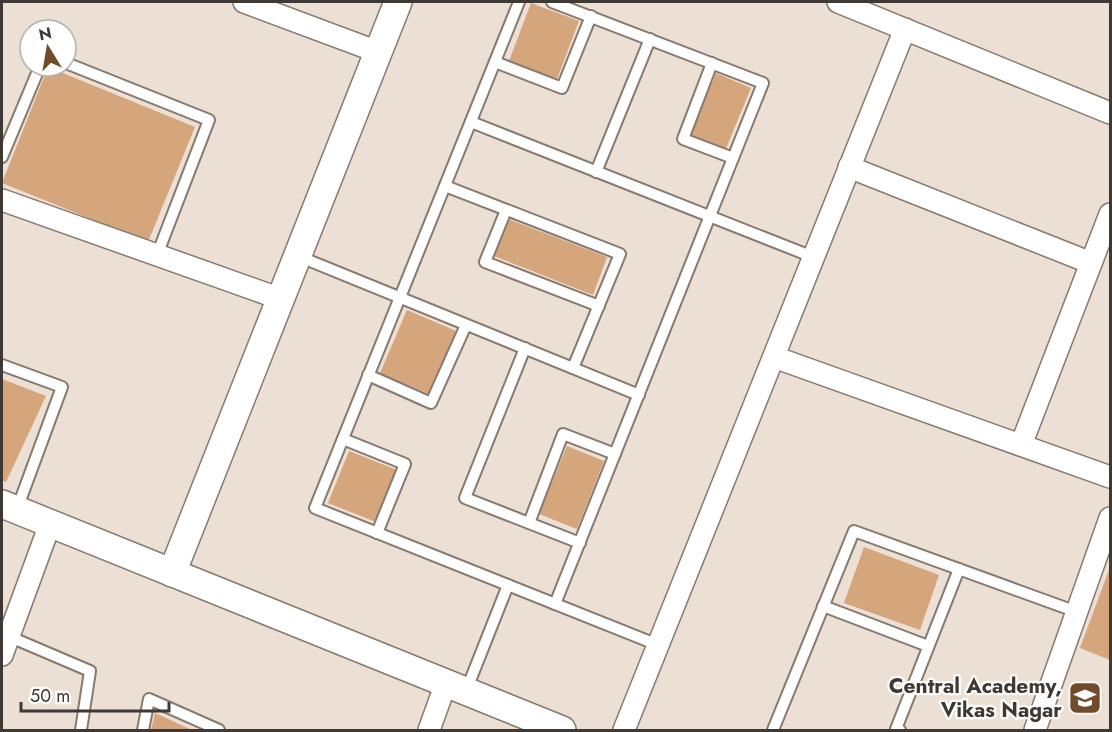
<svg xmlns="http://www.w3.org/2000/svg" width="1112" height="732" viewBox="0 0 1112 732" font-family="Jost,sans-serif">
	<style>
		.green { fill: #d5a57b }
		.lines { fill: none; stroke-linecap: round; stroke-linejoin: round }
		.service-casing { stroke: #867a70; stroke-width: 14 }
		.minor-casing { stroke: #867a70; stroke-width: 24 }
		.tertiary-casing { stroke: #867a70; stroke-width: 30 }
		.service { stroke: #fff; stroke-width: 10 }
		.minor { stroke: #fff; stroke-width: 21 }
		.tertiary { stroke: #fff; stroke-width: 27 }
		.labels { text-anchor: middle; dominant-baseline: central; stroke-width: 4.5; stroke-linejoin: round; paint-order: stroke }
		.poi-label { font-size: 21px; font-weight: bold; fill: #3e3934; stroke: #fff; text-anchor: end }
	</style>
	<rect width="100%" height="100%" fill="#ecdfd3"/>
	<g class="green">
		<path d="M531,3L579,21L557,79L509,61Z"/>
		<path d="M48,67L195,127L148,242L2,183Z"/>
		<path d="M716,73L751,88L725,151L690,136Z"/>
		<path d="M508,219L607,257L593,295L494,256Z"/>
		<path d="M407,310L456,331L429,394L380,373Z"/>
		<path d="M2,379L46,396L6,482L2,480Z"/>
		<path d="M567,446L604,461L577,529L539,514Z"/>
		<path d="M349,451L397,470L376,522L328,503Z"/>
		<path d="M864,547L939,575L920,630L844,603Z"/>
		<path d="M1110,567V660L1080,648Z"/>
		<path d="M155,713L192,730H151Z"/>
	</g>
	<g class="lines">
		<g class="service-casing">
			<g id="service">
				<path d="M519,2L315,508L658,645"/>
				<path d="M552,2L763,83L555,604"/>
				<path d="M495,62L562,88L591,16"/>
				<path d="M66,63L209,120L157,255"/>
				<path d="M712,63L683,139L733,158"/>
				<path d="M471,122L813,257"/>
				<path d="M2,157L40,66"/>
				<path d="M596,172L650,39"/>
				<path d="M445,186L620,254L573,368"/>
				<path d="M506,210L485,262L599,306"/>
				<path d="M298,256L639,395"/>
				<path d="M525,348L465,498L580,543"/>
				<path d="M2,365L62,387L17,509"/>
				<path d="M368,375L431,403L466,325"/>
				<path d="M343,439L405,464L377,533"/>
				<path d="M529,523L563,434L615,454"/>
				<path d="M823,606L928,646"/>
				<path d="M8,636L90,671L81,730"/>
				<path d="M466,691L508,585"/>
				<path d="M143,730L149,699L219,730"/>
				<path d="M773,730L854,531L1077,612"/>
				<path d="M900,730L896,729L959,569"/>
			</g>
		</g>
		<g class="minor-casing">
			<g id="minor">
				<path d="M244,2L378,52"/>
				<path d="M838,2L1110,113"/>
				<path d="M849,167L1091,263"/>
				<path d="M2,200L281,299"/>
				<path d="M774,357L1110,477"/>
				<path d="M1021,445L1110,214"/>
				<path d="M2,655L50,524"/>
				<path d="M429,730L446,683"/>
				<path d="M624,730L905,29"/>
				<path d="M1035,730L1110,518"/>
			</g>
		</g>
		<g class="tertiary-casing">
			<g id="tertiary">
				<path d="M2,504L562,730"/>
				<path d="M172,573L398,2"/>
			</g>
		</g>
		<use href="#service" class="service"/>
		<use href="#minor" class="minor"/>
		<use href="#tertiary" class="tertiary"/>
	</g>
	<defs>
		<g id="school-square" transform="scale(1.725)"><rect x="-9" y="-9" width="18" height="18" rx="4" fill="#724c28" stroke="#fff"/><path d="M0-5L7-2L0 1L-7-2ZM-4 1L0 2.5L4 1V4Q0 6-4 4Z" fill="#fff"/></g>
	</defs>
	<g fill-rule="evenodd">
		<use href="#school-square" x="1085" y="698"/>
	</g>
	<g class="labels">
		<g class="poi-label">
			<text x="1062" y="686">Central Academy,<tspan x="1062" dy="24">Vikas Nagar</tspan></text>
		</g>
	</g>
	<rect width="1112" height="732" fill="none" stroke="#3e3934" stroke-width="6"/>
	<g transform="translate(48 48) rotate(349)"><circle r="28" fill="#ffffff" stroke="#b2b0ae" stroke-width="1.5"/>
	<path d="M0-4.5L10 22L0 15L-10 22Z" fill="#724c28"/>
	<text y="-9" font-size="16" font-weight="bold" text-anchor="middle" fill="#3e3934">N</text>
	</g>
	<path d="M21 702v9h148v-9" fill="none" stroke="#3e3934" stroke-width="3"/>
	<text x="30" y="702" font-size="18" fill="#3e3934" stroke="#ffffff" stroke-width="4.5" paint-order="stroke">50 m</text>
</svg>
